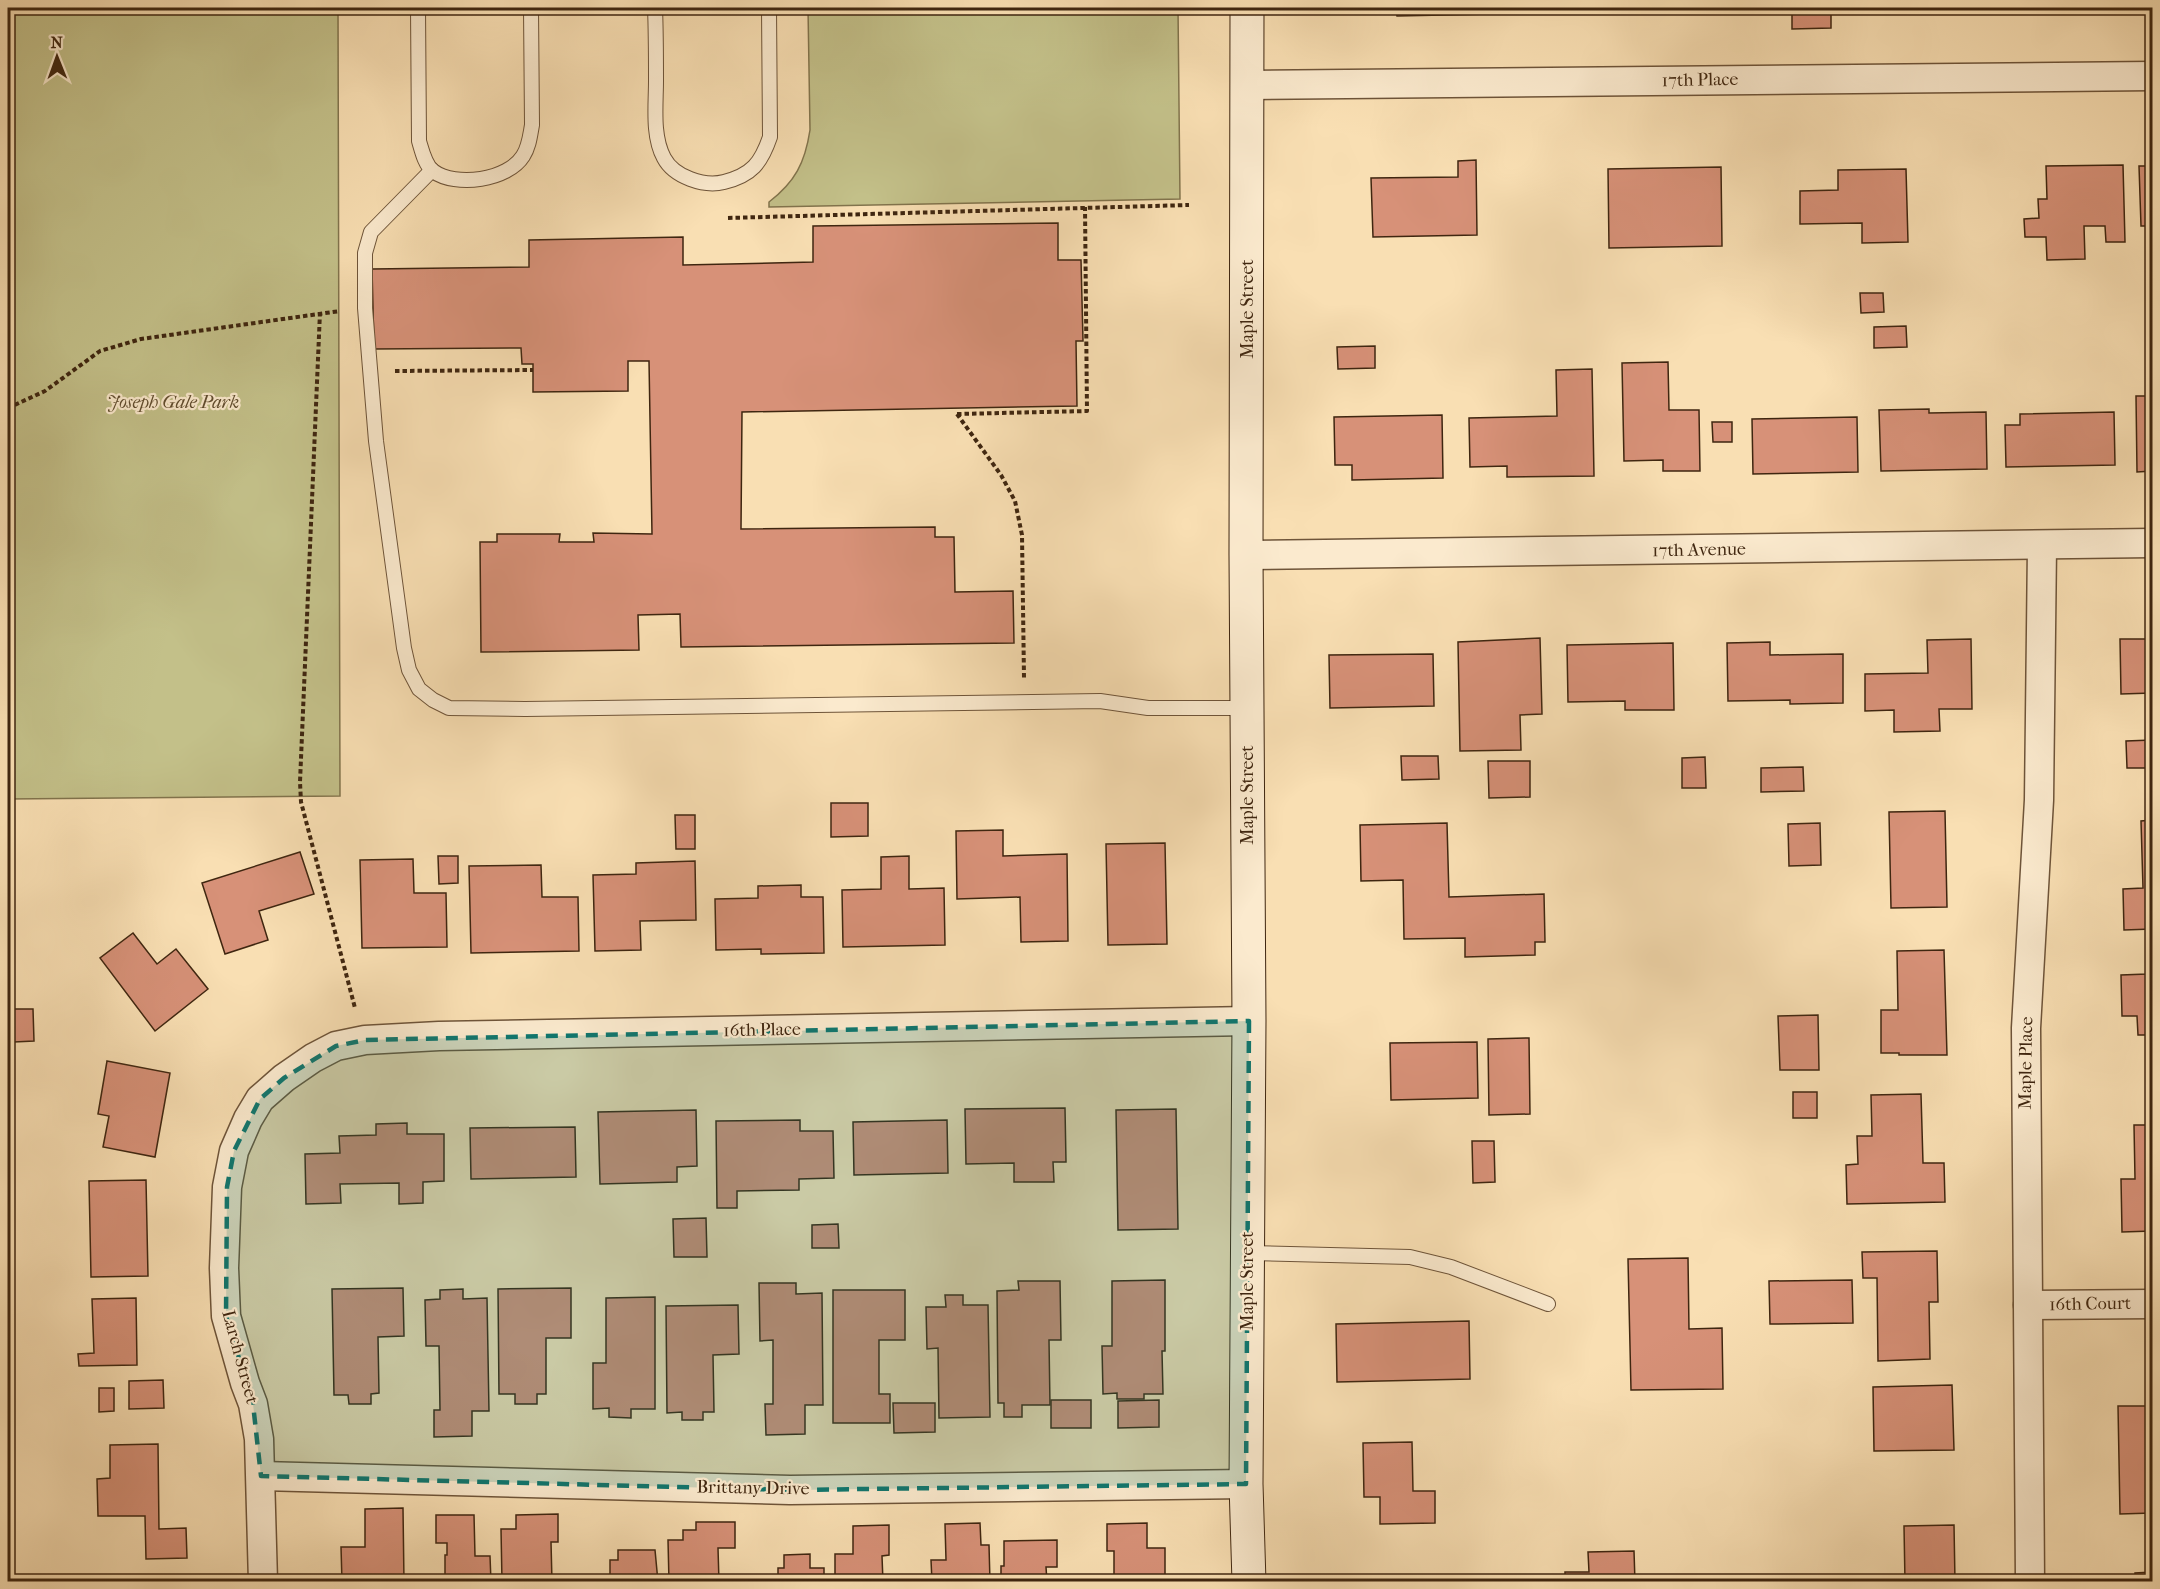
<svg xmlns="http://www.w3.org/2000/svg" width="2160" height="1589" viewBox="0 0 2160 1589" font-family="'IM FELL French Canon',serif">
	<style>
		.green { fill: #c3c089; stroke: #81734c; stroke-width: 1.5 }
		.building { fill: #d79178; stroke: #3f2610; stroke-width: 1.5 }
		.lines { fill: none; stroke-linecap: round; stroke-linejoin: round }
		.lane-casing { stroke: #6e5439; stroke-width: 16 }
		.street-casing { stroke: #6e5439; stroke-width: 31 }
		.secondary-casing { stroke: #3f2610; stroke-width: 35 }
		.path { stroke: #3f2610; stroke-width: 4; stroke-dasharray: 4.5 3; stroke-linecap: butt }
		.lane { stroke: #fbeace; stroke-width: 14 }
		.street { stroke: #fbeace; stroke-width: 28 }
		.secondary { stroke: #fbeace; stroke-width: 33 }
		.marked { fill: #0f766e; fill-opacity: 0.2; stroke: #0f766e; stroke-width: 4.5; stroke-dasharray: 12 8; stroke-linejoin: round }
		.labels { text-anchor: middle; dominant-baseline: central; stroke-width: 4.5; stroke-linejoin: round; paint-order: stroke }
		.street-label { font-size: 18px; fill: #3f2610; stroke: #fbeace }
		.park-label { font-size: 18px; font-style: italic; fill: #604c2e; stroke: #fbeace }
	</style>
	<rect width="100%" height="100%" fill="#f9dfb3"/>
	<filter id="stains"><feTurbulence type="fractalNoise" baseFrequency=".00333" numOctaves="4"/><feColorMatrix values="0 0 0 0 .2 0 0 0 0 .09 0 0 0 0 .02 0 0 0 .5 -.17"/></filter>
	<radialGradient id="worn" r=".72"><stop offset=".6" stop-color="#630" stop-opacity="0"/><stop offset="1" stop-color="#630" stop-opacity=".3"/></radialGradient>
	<g class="green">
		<path d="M8,8H338L340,796L8,799Z"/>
		<path d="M808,8H1178L1180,199L769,207V202C795,182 805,163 810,130Z"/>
	</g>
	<g class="building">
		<path d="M1396,8H1538V9L1491,10V14L1397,16Z"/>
		<path d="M1602,8H1639V11L1602,12Z"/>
		<path d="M1792,8H1831V28L1792,29Z"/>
		<path d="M1871,8H1932V10L1871,11Z"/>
		<path d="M1476,160L1477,235L1373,237L1371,178L1458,177V161Z"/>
		<path d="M2123,165L2125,242H2106L2105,226H2084L2085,259L2047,260L2046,237H2025L2024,219L2039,218L2038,199H2047L2046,166Z"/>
		<path d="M2139,166H2152V226H2141Z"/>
		<path d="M1721,167L1722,246L1609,248L1608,169Z"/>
		<path d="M1906,169L1908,242L1862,243V223L1800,224V191L1838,190V170Z"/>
		<path d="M1058,223V260H1081L1083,341H1076L1077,406L742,412L741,529L935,527V537H954L955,592L1013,591L1014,643L681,647L680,614L638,615L639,650L481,652L480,542H497V534H560L559,542H594L593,533L652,534L649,361H628V391L533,392V364H522L521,348L374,349L372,269L529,267V240L683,237V265L813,262V226Z"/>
		<path d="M1860,293H1883L1884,312L1861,313Z"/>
		<path d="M1906,326L1907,347L1874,348V327Z"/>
		<path d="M1375,346V368L1338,369L1337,347Z"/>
		<path d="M1668,362L1669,410H1699L1700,471H1663V460L1624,461L1622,363Z"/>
		<path d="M1592,369L1594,476L1507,477V466L1470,467L1469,418L1557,416L1556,370Z"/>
		<path d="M2136,396H2152V471L2137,472Z"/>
		<path d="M1929,409V413L1986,412L1987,469L1881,471L1879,410Z"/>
		<path d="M2114,412L2115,465L2006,467L2005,425H2020V414Z"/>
		<path d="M1442,415L1443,478L1352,480V465H1335L1334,417Z"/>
		<path d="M1857,417L1858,472L1753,474L1752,419Z"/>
		<path d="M1712,422H1732V442H1713Z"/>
		<path d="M1540,638L1542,714L1520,715L1521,750L1460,751L1458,642Z"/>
		<path d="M1971,639L1972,709H1939L1940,731L1894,732V710L1865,711V674L1928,673L1927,640Z"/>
		<path d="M2120,639H2152V693L2121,694Z"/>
		<path d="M1770,642V655L1843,654V703L1790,704V700L1728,701L1727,643Z"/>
		<path d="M1673,643L1674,710H1625V701L1568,702L1567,645Z"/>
		<path d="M1433,654L1434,706L1330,708L1329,655Z"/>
		<path d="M2152,740V768H2127L2126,741Z"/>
		<path d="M1401,756H1438L1439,779L1402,780Z"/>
		<path d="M1705,757L1706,788H1682V758Z"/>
		<path d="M1488,761H1530V797L1489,798Z"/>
		<path d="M1803,767L1804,791L1761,792V768Z"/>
		<path d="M831,803H868V836L831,837Z"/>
		<path d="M1945,811L1947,907L1891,908L1889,812Z"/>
		<path d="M675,815H695V849H676Z"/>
		<path d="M2152,820V929L2124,930L2123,889L2143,888L2141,821Z"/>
		<path d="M1447,823L1449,897L1544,894L1545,942H1535V955L1465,957V938L1404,939L1403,880L1361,881L1360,825Z"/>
		<path d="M1820,823L1821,865L1789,866L1788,824Z"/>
		<path d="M1003,830V856L1067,854L1068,941L1021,942L1020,897L957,899L956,831Z"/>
		<path d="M1165,843L1167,944L1108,945L1106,844Z"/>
		<path d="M300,852L314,894L259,911L268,940L225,954L202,883Z"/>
		<path d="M438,856H458V883L439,884Z"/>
		<path d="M909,856V889L944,888L945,945L843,947L842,890L881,889V857Z"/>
		<path d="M413,859L414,893H446L447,947L362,948L360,860Z"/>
		<path d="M695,861L696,920L640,921L641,950L595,951L593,875L636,874V863Z"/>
		<path d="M541,865L542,897H578L579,951L471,953L469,866Z"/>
		<path d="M801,885V897H823L824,953L761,954V949L716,950L715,899L758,898V886Z"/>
		<path d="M133,933L157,964L176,949L208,989L155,1031L100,958Z"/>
		<path d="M1944,950L1947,1055H1899V1053H1881V1010H1898L1897,951Z"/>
		<path d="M2147,959H2152V1083H2149L2148,1035H2138L2137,1016H2122L2121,975L2147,974Z"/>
		<path d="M13,1009H33L34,1041L14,1042Z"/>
		<path d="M1818,1015L1819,1070H1780L1778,1016Z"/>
		<path d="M1529,1038L1530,1114L1489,1115L1488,1039Z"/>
		<path d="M1477,1042L1478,1098L1391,1100L1390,1043Z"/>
		<path d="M107,1061L170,1073L155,1157L103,1147L109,1116L98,1114Z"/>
		<rect x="1793" y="1092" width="24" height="26"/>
		<path d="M1921,1094L1923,1163H1944L1945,1202L1847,1204L1846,1165L1858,1164L1857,1136H1872L1871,1095Z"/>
		<path d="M1065,1108L1066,1162H1053L1054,1182H1014V1163L966,1164L965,1109Z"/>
		<path d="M1176,1109L1178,1229L1118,1230L1116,1110Z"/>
		<path d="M696,1110L697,1166L677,1167V1182L600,1184L598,1112Z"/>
		<path d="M800,1120V1131H833L834,1178L799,1179V1190L737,1191V1208H717L716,1121Z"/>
		<path d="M947,1120L948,1173L854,1175L853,1122Z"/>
		<path d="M407,1123V1134H444V1181L423,1182V1203L399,1204V1183L340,1184L341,1203L306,1204L305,1154L340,1153L339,1136L376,1135V1124Z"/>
		<path d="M2134,1125H2152V1231L2122,1232L2121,1179H2135Z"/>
		<path d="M575,1127L576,1177L471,1179L470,1128Z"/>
		<path d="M1472,1141H1494L1495,1182L1473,1183Z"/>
		<path d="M146,1180L148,1276L91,1277L89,1181Z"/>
		<path d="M706,1218L707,1257H674L673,1219Z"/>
		<path d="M838,1224L839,1248H812V1225Z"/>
		<path d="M1937,1251L1938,1302H1929L1930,1359L1878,1361L1877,1278H1863L1862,1252Z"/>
		<path d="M1688,1258L1689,1329L1722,1328L1723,1389L1631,1390L1628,1259Z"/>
		<path d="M1165,1280V1351H1162L1163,1394H1144V1399H1117V1393L1103,1394L1102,1346H1112V1281Z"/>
		<path d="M1852,1280L1853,1323L1770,1324L1769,1281Z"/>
		<path d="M1018,1281H1060L1061,1340H1049L1050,1405H1022V1417H1004V1403H998L997,1291L1019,1290Z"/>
		<path d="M759,1283H796V1294L822,1293L823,1405H805V1434L766,1435L765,1404H773V1340L760,1341Z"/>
		<path d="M403,1288L404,1336L378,1337L379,1393L371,1394V1404H349L348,1395H334L332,1289Z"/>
		<path d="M571,1288V1338H546V1394H537V1404H515V1394H499L498,1289Z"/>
		<path d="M463,1289V1299L487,1298L489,1411H472V1436L434,1437V1410H440L439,1346H426L425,1300L440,1299V1290Z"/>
		<path d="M833,1290H905V1340H879V1394H890V1423H833Z"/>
		<path d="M945,1295H963V1305H988L990,1417L939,1418L938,1348L927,1349L926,1307H946Z"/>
		<path d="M655,1297V1409H631V1418L609,1417V1408L593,1409V1363H606V1298Z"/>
		<path d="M136,1298L137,1365L79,1366L78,1354L94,1353L92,1299Z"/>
		<path d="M738,1305L739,1354L713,1355L714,1412H703V1420H682V1412L667,1413L666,1306Z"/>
		<path d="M1469,1321L1470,1379L1337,1382L1336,1324Z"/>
		<path d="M163,1380L164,1408L129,1409V1381Z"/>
		<path d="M1952,1385L1954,1450L1874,1451L1873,1387Z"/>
		<path d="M99,1388H114V1411L99,1412Z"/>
		<rect x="1051" y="1400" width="40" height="28"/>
		<path d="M1159,1400V1427L1118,1428V1401Z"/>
		<path d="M893,1403H935V1432L894,1433Z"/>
		<path d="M2118,1406H2152V1513L2120,1514Z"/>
		<path d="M1412,1442L1413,1491H1435V1523L1380,1524V1497H1364L1363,1443Z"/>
		<path d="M158,1444L159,1529L186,1528L187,1558L146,1559L145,1516H98L97,1479L110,1478V1445Z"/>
		<path d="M403,1508L404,1582H342L341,1547H365V1509Z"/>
		<path d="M558,1514V1542H551L552,1582H502L501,1529H516V1515Z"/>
		<path d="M436,1515H474L475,1556H490L491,1582H445V1555H447V1543H436Z"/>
		<path d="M696,1522H735V1548H718L719,1582H669L668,1540H683V1530H696Z"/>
		<path d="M980,1523L981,1545H989L990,1582H932L931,1560H946L945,1524Z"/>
		<path d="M1147,1523V1548H1165V1582H1114V1551H1107V1524Z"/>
		<path d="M889,1525V1555L882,1556L883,1582H835V1554H853V1526Z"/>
		<path d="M1954,1525L1955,1582H1905L1904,1526Z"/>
		<path d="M1057,1540V1567H1046L1047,1582H1001V1566H1004V1541Z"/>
		<path d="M618,1550H655L658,1582H610V1560H618Z"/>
		<path d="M1634,1551L1635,1582H1565V1572H1589L1588,1552Z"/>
		<path d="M810,1554V1568H824V1582H778V1568H784V1555Z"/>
		<path d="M2152,1572V1582H2135V1573Z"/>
		<path d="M187,1580V1582H149V1581Z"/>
	</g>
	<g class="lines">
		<g class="lane-casing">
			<g id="lane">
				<path d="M418,8L419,141C422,151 425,165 433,171C456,188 508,180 523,156C529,147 530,136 532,125L531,8"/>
				<path d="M655,8C656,32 656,57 656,81C656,105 652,136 664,158C674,177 704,187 724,182C752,175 761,163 770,137L769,8"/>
				<path d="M432,170L371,232L365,253V308L376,441L404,648L409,670L419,689L433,700L449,708L525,709L1100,701L1148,708H1247"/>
				<path d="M1248,1253L1410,1257L1451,1267L1548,1304"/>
			</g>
		</g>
		<g class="street-casing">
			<g id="street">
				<path d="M1248,85L2152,76"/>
				<path d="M1246,555L2152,543"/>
				<path d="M2028,1305L2152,1304"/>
				<path d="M261,1476L790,1490L1246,1484"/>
				<path d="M263,1582L259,1439L253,1404L245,1383L226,1316L224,1268L227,1187L234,1151L248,1119L260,1099L284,1078L313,1058L336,1046L365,1040L439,1036L1249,1021"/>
				<path d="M2030,1582L2026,1028L2039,800L2042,546"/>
			</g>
		</g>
		<g class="secondary-casing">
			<path id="secondary" d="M1247,8L1246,555L1249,1021L1246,1484L1249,1582"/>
		</g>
		<g class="path">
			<path d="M728,218L1189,205"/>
			<path d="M320,312L300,782L301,802L355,1008"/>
			<path d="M395,371L533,370"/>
			<path d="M8,408L45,391L100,351L141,339L340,311"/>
			<path d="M957,414L1087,411L1085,207"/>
			<path d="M957,414L1001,475L1015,501L1022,535L1024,678"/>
		</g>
		<use href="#lane" class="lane"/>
		<use href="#street" class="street"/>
		<use href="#secondary" class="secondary"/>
	</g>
	<path class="marked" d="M1249,1021L1246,1484L790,1490L261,1476L253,1404L226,1316L227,1187L234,1151L260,1099L284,1078L336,1046L365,1040Z"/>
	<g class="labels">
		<g class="street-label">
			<text transform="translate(1700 80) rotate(-1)">17th Place</text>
			<text transform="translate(1247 309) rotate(-90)">Maple Street</text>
			<text transform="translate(1699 550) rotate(-1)">17th Avenue</text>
			<text transform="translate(1247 795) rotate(-90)">Maple Street</text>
			<text transform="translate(762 1030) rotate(-1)">16th Place</text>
			<text transform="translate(2026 1063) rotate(-89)">Maple Place</text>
			<text transform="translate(1247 1281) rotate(-90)">Maple Street</text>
			<text transform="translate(2090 1304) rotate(-1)">16th Court</text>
			<text transform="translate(240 1357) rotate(75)">Larch Street</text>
			<text transform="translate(753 1488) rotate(1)">Brittany Drive</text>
		</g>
		<g class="park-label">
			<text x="173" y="402">Joseph Gale Park</text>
		</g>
	</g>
	<rect width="2160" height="1589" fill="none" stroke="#f9dfb3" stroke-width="30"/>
	<rect x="9" y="9" width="2142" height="1571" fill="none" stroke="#3f2610" stroke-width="3"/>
	<rect x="15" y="15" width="2130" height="1559" fill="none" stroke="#3f2610" stroke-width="1.5"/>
	<g transform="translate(57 57) rotate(359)" stroke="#fbeace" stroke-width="4.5" paint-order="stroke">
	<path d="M0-4.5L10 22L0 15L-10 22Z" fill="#3f2610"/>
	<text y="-9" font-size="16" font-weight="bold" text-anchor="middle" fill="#3f2610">N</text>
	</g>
	<rect width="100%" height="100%" filter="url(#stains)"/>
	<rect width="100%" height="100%" fill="url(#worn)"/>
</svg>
